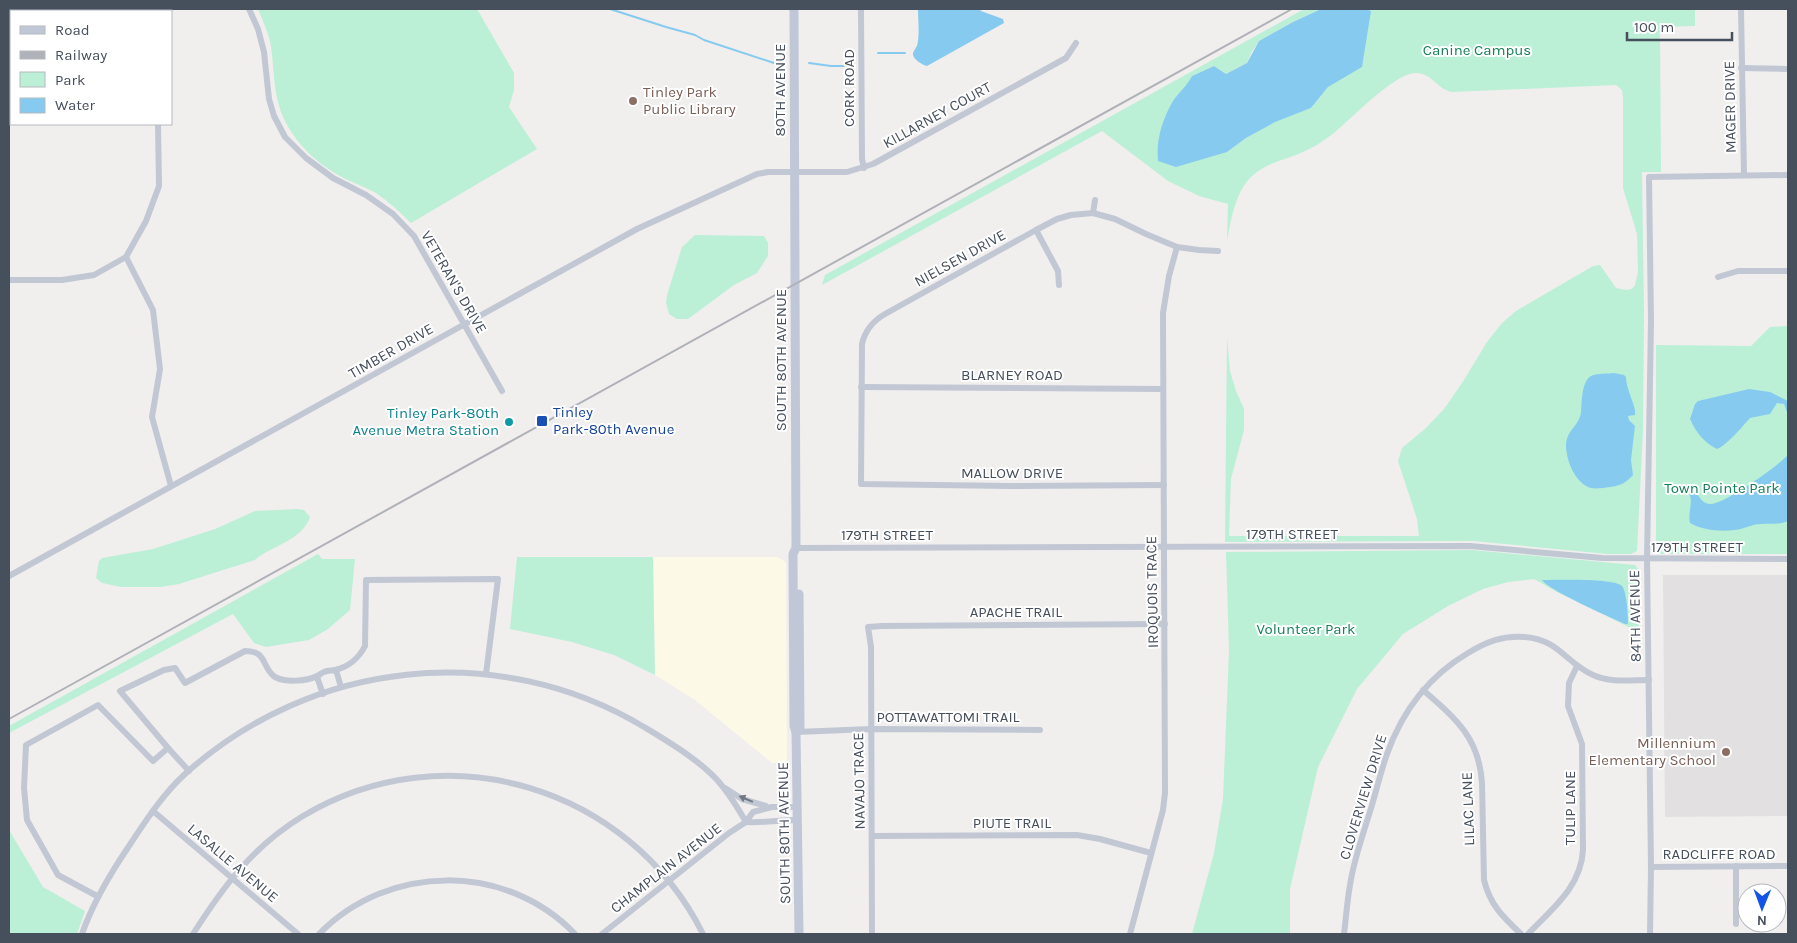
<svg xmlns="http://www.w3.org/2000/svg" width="1797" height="943" viewBox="0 0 1797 943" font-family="Karla,sans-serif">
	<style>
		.commercial { fill: #fcf9e7 }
		.education { fill: #e2e0e0 }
		.green { fill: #bbf0d7 }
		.water { fill: #86cbef }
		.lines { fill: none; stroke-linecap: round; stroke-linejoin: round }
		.stream { stroke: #86cbef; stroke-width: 2 }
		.street { stroke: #c1c8d4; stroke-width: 6 }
		.secondary { stroke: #c0c8d8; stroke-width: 9 }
		.rail { stroke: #b0b2b9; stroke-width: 2 }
		.oneway { fill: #717986 }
		.education-dot { fill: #8d6e63; stroke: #fff; stroke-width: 2 }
		.transit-dot { fill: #1a4fb4; stroke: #fff; stroke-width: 2 }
		.culture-dot { fill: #0f9aa8; stroke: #fff; stroke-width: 2 }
		.labels { text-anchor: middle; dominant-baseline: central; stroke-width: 4; stroke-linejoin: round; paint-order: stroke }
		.park-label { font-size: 15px; fill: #148059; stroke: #fff }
		.street-label { font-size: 15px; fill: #464f5c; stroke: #fff }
		.education-label { font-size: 15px; fill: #785e54; stroke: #fff; text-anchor: start }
		.transit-label { font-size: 15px; fill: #164399; stroke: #fff; text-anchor: start }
		.culture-label { font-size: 15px; fill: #0d838f; stroke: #fff; text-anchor: end }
	</style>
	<rect width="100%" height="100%" fill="#f1eeee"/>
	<path class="commercial" d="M653,557H777L783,560L786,563L787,762L772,763L695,700L655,675Z"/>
	<path class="education" d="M1663,575H1788V816L1665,817Z"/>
	<g class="green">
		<path d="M258,9H477L514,73V90L509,107L537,149L411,223C400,212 389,202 376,193C367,188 357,184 348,180C320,167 296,145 283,117C272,90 275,68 270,41C267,30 262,19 258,9Z"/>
		<path d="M1304,9H1337H1321L1293,22L1259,41L1251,53L1247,63L1226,74L1214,66L1192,76L1188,84L1174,101L1227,152L1246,138L1275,121L1311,108L1328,87L1371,11L1366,9H1695V26L1660,27L1661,172H1642L1644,310L1643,431L1637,551L1631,554H1608L1473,541L1225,542L1227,337L1230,371L1236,391L1244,409V430L1231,479L1229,536H1419L1417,519L1398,461L1402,448L1426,428L1444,409L1462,383L1487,342L1502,323L1516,311L1593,266L1600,265L1616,288L1626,290L1632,289L1635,285L1638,272L1637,234L1623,188V98L1622,90L1616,85L1452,92C1438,90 1432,73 1416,73C1396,72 1351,119 1334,133C1326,139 1315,147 1305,151C1287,160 1266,162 1251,177C1235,193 1231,220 1227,241L1228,204L1199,196L1168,181L1102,131L822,285L825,275Z"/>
		<path d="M695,235L764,236L768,243V256L757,273L734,285L688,319H677L669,314L666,303L667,295L682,247Z"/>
		<path d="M1788,326V554H1661L1659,552L1656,544V345L1751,346L1770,327Z"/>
		<path d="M297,509L304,510L310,517C302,541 272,545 255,560L179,584L161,587H121L102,583L96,578L99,561L102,558L153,549L215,529L255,511Z"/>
		<path d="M1472,550L1635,565L1639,571V632L1557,592L1534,579L1508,582L1483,589L1448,606L1403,634L1357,689L1318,767L1290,889V934H1192L1214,853L1223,799L1229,650L1226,552Z"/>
		<path d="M318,554L322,559H355L350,610L328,629L309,640L266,647L254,643L233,614L9,733V726Z"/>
		<path d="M517,557H653L655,675L614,655L572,642L510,629Z"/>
		<path d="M9,830L43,887L85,911L77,934H9Z"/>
	</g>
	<g class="water">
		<path d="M918,9H980L981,11L1003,19L1004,23L927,66C923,65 912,59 913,53C913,53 916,47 917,46C920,35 918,21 918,9Z"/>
		<path d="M1321,9H1366L1371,11L1362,67L1328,87L1311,108L1275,122L1246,138L1227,152L1176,167L1158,161C1156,140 1162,120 1173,101C1179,92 1187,86 1192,76L1214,66L1226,74L1247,63L1259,41L1293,22Z"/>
		<path d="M1614,373L1624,375L1626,377C1626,390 1637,407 1635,415L1628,416L1629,420L1635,426L1631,460L1633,475C1626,483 1620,486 1610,487C1604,488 1596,489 1591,488C1575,483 1567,462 1566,447C1566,429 1579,427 1581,412C1582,403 1581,382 1591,376C1596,373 1608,374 1614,373Z"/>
		<path d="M1749,389L1770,392L1788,401V415L1784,404L1777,403L1770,414L1750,418C1743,426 1726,446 1717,449C1703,442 1696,432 1690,419L1695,404L1698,401Z"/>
		<path d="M1788,455V521C1779,525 1771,523 1761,524C1752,524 1744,529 1735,530C1720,532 1702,530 1690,523C1687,510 1696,499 1686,490L1685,484C1699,485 1696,503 1710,504C1723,505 1778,466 1788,455Z"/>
		<path d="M1542,580C1555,580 1615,578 1622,586C1627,592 1628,615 1628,624H1625C1610,617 1548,590 1542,580Z"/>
	</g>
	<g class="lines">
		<g class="stream">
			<path d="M610,9L666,27L695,35L704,40L774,63"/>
			<path d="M878,53H905"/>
			<path d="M809,63L831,66H844"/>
		</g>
		<g class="street">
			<path d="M155,9L156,11"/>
			<path d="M249,9L258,29L264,52L269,99L274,116L285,137L306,158L333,178L366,195L393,214L414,236L502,391"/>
			<path d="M861,9L862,159L864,168"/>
			<path d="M1741,9L1744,175"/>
			<path d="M1741,68L1788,69"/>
			<path d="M1093,213L1095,200"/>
			<path d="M1036,230L1058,271L1059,285"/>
			<path d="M126,257L153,310L160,369L152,417L171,486"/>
			<path d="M1718,277L1738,271H1788"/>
			<path d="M9,280H62L94,275L126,257L146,221L159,186L158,124"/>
			<path d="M861,387L1163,389"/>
			<path d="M1164,485L1010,486L861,484L862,344C865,330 873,321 885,314L1036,230L1057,219L1071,215L1093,213L1115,219L1146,234L1177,247L1199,250L1218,251"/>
			<path d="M796,548L1470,546L1602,558L1788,559"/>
			<path d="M9,576L637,229L757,174L768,172H847L873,164L1066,58L1076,43"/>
			<path d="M336,670L341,687"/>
			<path d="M317,677L323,694"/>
			<path d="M1423,690C1455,718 1479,737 1482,783L1484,880C1490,905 1503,917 1521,934"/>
			<path d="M796,732L871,729L1040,730"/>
			<path d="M168,748L189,771"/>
			<path d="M725,788L742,799L766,806"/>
			<path d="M153,811L298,934"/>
			<path d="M746,822C764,823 781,820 798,820"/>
			<path d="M872,836L1077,835L1100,839L1151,853"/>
			<path d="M1736,866V924"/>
			<path d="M1651,867L1788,866"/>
			<path d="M97,896L58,875L27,820L24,788L26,745L98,705L153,761L168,748L120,691L164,670L175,668L185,683L245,651C268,651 261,667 275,677C286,683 307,681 317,676C320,675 321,673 324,672C328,670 331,671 335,670C348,667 359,658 365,646L366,580L498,579L486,674"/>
			<path d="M82,934C93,902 110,874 129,846C145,822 162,795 185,774C311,660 497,639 644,727C669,742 706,764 723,787C732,798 739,810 746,822"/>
			<path d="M193,934C223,887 253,846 303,816C445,731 629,786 703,934"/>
			<path d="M319,934C388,863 506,862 575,934"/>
			<path d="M602,934L729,833L746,822L753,812L772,807H798"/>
			<path d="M872,934L871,647L868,627L882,626L1165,624"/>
			<path d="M1130,934L1163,810L1165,793L1163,313L1169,276L1177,247"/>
			<path d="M1344,934C1346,918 1347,902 1350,885C1354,858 1364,832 1372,805C1377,788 1381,771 1387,754C1402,712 1429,676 1468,653C1486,642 1503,635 1525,637C1559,640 1565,662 1593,675C1610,683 1631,680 1649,680"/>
			<path d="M1528,934C1552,909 1581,887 1583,850L1582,744L1568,706L1569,683L1577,666"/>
			<path d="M1650,934L1651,867L1647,559L1651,321L1649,177L1788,175"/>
		</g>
		<g class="secondary">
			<path d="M794,9L796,548L793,554L794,726L796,732L799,934"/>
			<path d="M796,732L800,728L799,594"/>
		</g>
		<path class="rail" d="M9,719L1292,9"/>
	</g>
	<defs><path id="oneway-solid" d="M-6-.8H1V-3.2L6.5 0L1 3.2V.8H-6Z" transform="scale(1.25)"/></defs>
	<use class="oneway" href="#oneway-solid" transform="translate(746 799) rotate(-157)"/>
	<g class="education-dot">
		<circle cx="633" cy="101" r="5"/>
		<circle cx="1726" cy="752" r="5"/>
	</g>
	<rect class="transit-dot" x="536" y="415" width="12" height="12" rx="2.5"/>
	<circle class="culture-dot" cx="509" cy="422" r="5"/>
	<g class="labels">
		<g class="park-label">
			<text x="1477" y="50">Canine Campus</text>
			<text x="1722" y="488">Town Pointe Park</text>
			<text x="1306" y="629">Volunteer Park</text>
		</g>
		<g class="street-label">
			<text transform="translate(849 88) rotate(-90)">CORK ROAD</text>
			<text transform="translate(780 90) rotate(-90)">80TH AVENUE</text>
			<text transform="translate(1730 107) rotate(-91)">MAGER DRIVE</text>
			<text transform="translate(937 115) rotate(-29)">KILLARNEY COURT</text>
			<text transform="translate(960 258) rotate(-29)">NIELSEN DRIVE</text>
			<text transform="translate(454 282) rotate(60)">VETERAN'S DRIVE</text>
			<text transform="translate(391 351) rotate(-30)">TIMBER DRIVE</text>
			<text transform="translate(781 360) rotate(-90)">SOUTH 80TH AVENUE</text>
			<text x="1012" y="375">BLARNEY ROAD</text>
			<text x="1012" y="473">MALLOW DRIVE</text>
			<text x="1292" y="534">179TH STREET</text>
			<text x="887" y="535">179TH STREET</text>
			<text x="1697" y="547">179TH STREET</text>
			<text transform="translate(1152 592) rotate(-91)">IROQUOIS TRACE</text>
			<text x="1016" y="612">APACHE TRAIL</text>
			<text transform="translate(1635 616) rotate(-91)">84TH AVENUE</text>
			<text x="948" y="717">POTTAWATTOMI TRAIL</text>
			<text transform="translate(859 781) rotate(-91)">NAVAJO TRACE</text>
			<text transform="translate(1363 797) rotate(-73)">CLOVERVIEW DRIVE</text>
			<text transform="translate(1570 808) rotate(-90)">TULIP LANE</text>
			<text transform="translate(1468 809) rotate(-92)">LILAC LANE</text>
			<text x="1012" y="823">PIUTE TRAIL</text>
			<text transform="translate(784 833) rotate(-91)">SOUTH 80TH AVENUE</text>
			<text x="1719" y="854">RADCLIFFE ROAD</text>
			<text transform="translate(233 863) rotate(40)">LASALLE AVENUE</text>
			<text transform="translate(666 868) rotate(-38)">CHAMPLAIN AVENUE</text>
		</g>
		<g class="education-label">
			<text x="643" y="92">Tinley Park<tspan x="643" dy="17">Public Library</tspan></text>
			<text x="1716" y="743" text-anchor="end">Millennium<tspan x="1716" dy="17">Elementary School</tspan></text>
		</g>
		<g class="transit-label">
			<text x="553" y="412">Tinley<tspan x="553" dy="17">Park-80th Avenue</tspan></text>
		</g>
		<g class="culture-label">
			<text x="499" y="413">Tinley Park-80th<tspan x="499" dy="17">Avenue Metra Station</tspan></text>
		</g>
	</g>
	<rect width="1797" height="943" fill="none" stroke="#464f5c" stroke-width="20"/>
	<rect x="10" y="10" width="162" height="115" fill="#ffffff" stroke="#b5b9be"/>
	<rect x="20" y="26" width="25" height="8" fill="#c0c8d8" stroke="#b5b9be"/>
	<text x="55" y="35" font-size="15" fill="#464f5c">Road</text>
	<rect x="20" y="51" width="25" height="8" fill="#b0b2b9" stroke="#b5b9be"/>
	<text x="55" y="60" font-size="15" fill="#464f5c">Railway</text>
	<rect x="20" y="72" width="25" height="15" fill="#bbf0d7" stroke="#b5b9be"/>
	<text x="55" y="85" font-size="15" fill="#464f5c">Park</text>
	<rect x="20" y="98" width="25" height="15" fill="#86cbef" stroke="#b5b9be"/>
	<text x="55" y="110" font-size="15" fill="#464f5c">Water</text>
	<g transform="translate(1762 908) rotate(181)"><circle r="24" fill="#ffffff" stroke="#b5b9be"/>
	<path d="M0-4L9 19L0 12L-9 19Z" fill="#1353e6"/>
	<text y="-8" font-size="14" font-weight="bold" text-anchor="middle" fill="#464f5c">N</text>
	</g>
	<path d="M1627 32v8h105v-8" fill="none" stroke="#464f5c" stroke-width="2.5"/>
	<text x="1634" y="32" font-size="15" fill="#464f5c" stroke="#ffffff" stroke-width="4" paint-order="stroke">100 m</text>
</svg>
